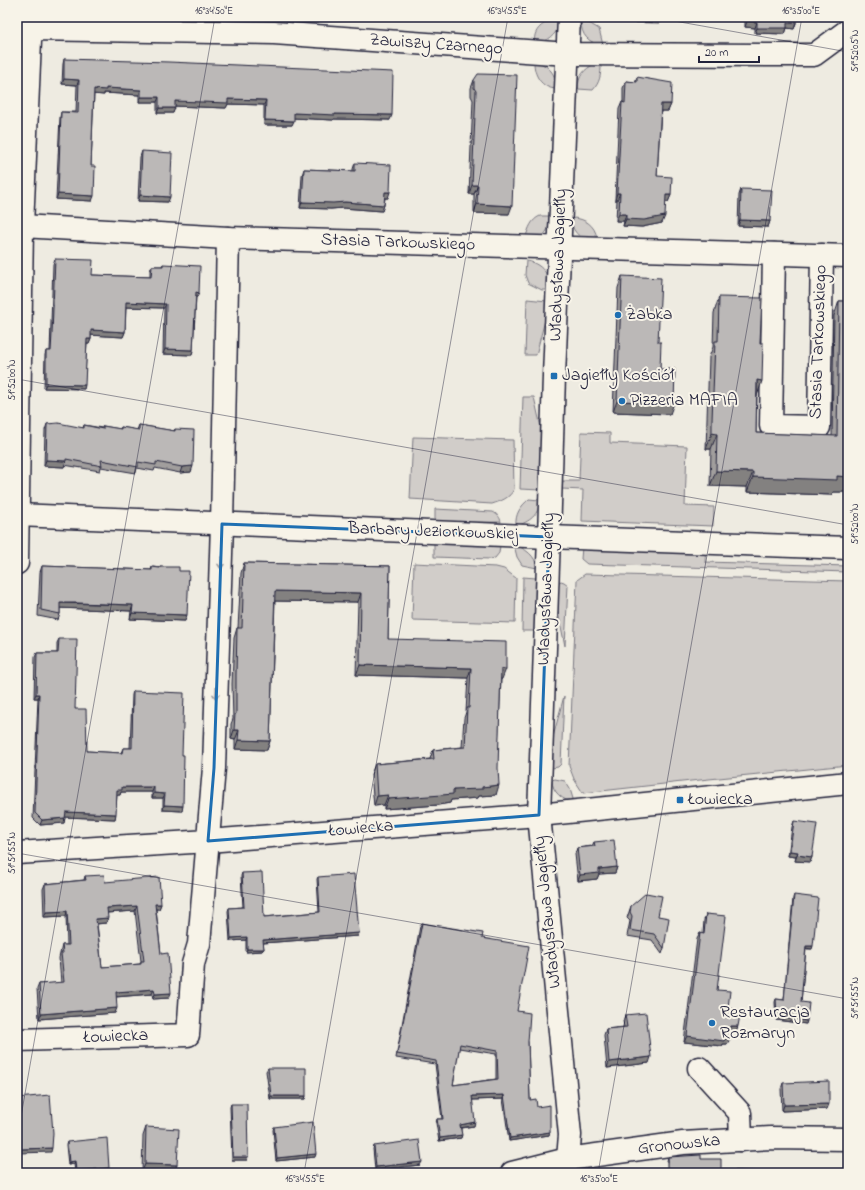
<svg xmlns="http://www.w3.org/2000/svg" width="865" height="1190" viewBox="0 0 865 1190" font-family="'Indie Flower',sans-serif">
	<style>
		.green { fill: #d1cdc9; stroke: #7a7882 }
		.lines { fill: none; stroke-linecap: round; stroke-linejoin: round }
		.minor-casing { stroke: #22223b; stroke-width: 25 }
		.minor { stroke: #f7f3e8; stroke-width: 22 }
		.wall { fill: #a19e9d; stroke: #22223b; fill-rule: evenodd }
		.shaded-wall { fill: #838180; stroke: #22223b }
		.building { fill: #bbb8b7; stroke: #22223b; fill-rule: evenodd }
		.oneway { stroke: #97959a }
		.marked { fill: none; stroke: #1f6fb2; stroke-width: 3; stroke-linejoin: round }
		.ticks { fill: none; stroke: #22223b; stroke-width: 1; stroke-opacity: 0.45 }
		.poi-dot { fill: #1f6fb2; stroke: #f7f3e8; stroke-width: 1.5 }
		.labels { text-anchor: middle; dominant-baseline: central; stroke-width: 4; stroke-linejoin: round; paint-order: stroke }
		.street-label { font-size: 18px; fill: #22223b; stroke: #f7f3e8 }
		.poi-label { font-size: 18px; fill: #22223b; stroke: #f7f3e8; text-anchor: start }
		.neatline { fill: none; stroke: #22223b; stroke-width: 1.5 }
		.ticks-label { font-size: 10px; text-anchor: middle; fill: #22223b }
	</style>
	<rect width="100%" height="100%" fill="#eeebe1"/>
	<filter id="ink" filterUnits="userSpaceOnUse"><feTurbulence type="fractalNoise" baseFrequency=".025" numOctaves="2"/><feDisplacementMap in="SourceGraphic" scale="8" xChannelSelector="R" yChannelSelector="G"/><feConvolveMatrix kernelMatrix="1 2 1 2 8 2 1 2 1" color-interpolation-filters="sRGB"/></filter>
	<g filter="url(#ink)">
		<g class="green">
			<path d="M555,19L559,20C559,34 548,42 535,43C532,30 544,22 555,19Z"/>
			<path d="M581,21L589,23L599,29L603,45C589,43 581,36 581,21Z"/>
			<path d="M534,62C549,64 557,75 556,89C541,88 534,75 534,62Z"/>
			<path d="M595,64H601C601,75 600,82 593,90L578,89C578,76 584,69 595,64Z"/>
			<path d="M540,216H550C550,226 548,232 540,238L526,236C529,228 531,220 540,216Z"/>
			<path d="M574,218C585,219 595,225 597,238L583,239C576,234 569,226 574,218Z"/>
			<path d="M526,261C539,262 554,276 547,290H542L528,283L525,275Z"/>
			<path d="M527,299L547,301V312L536,355H525Z"/>
			<path d="M523,397H534L542,432L540,490L520,489Z"/>
			<path d="M581,432L610,433V443L687,446L685,506L714,507L713,526L582,521L583,490L562,489L563,481H579Z"/>
			<path d="M413,437L513,440L514,489C510,498 501,501 492,504L410,499Z"/>
			<path d="M529,499L539,500C540,515 529,522 516,526C515,514 520,507 529,499Z"/>
			<path d="M435,509L493,512C498,515 500,517 501,522L437,523L435,521Z"/>
			<path d="M434,542L500,546L499,553L495,558L490,559L434,557Z"/>
			<path d="M514,545C525,548 536,556 537,568L522,565L517,557Z"/>
			<path d="M582,547L706,550L705,562L848,566V572L587,564L581,559Z"/>
			<path d="M414,563L496,567L504,569L516,578L515,623L412,620Z"/>
			<path d="M585,574L848,581V765L709,779L583,793L574,779L569,766L577,580Z"/>
			<path d="M523,577L536,578L535,631H522Z"/>
			<path d="M561,581L564,582L568,585L565,646L557,607L559,582Z"/>
			<path d="M564,696L561,764L558,767L552,768L553,737Z"/>
			<path d="M555,779L565,781L570,789L574,802C563,801 552,792 552,780Z"/>
		</g>
		<g class="lines">
			<g class="minor-casing">
				<g id="minor">
					<path d="M17,32L30,29L274,33L568,54L779,55H814L848,30"/>
					<path d="M22,226L228,238L848,256"/>
					<path d="M774,254L771,426L819,427L822,255"/>
					<path d="M17,515L549,537L848,548"/>
					<path d="M17,563L22,226L31,17"/>
					<path d="M17,853L208,841L539,815L848,783"/>
					<path d="M17,1040L188,1035L193,964L199,944L214,768L222,524L228,238"/>
					<path d="M699,1068L740,1113L741,1140"/>
					<path d="M512,1173L568,1159L683,1143L771,1138L848,1139"/>
					<path d="M564,1173L568,1159L570,1135L539,815L549,537L554,376L569,17"/>
				</g>
			</g>
			<use href="#minor" class="minor"/>
		</g>
		<g class="wall">
			<path d="M745,17H796V23L794,29L787,28L785,34L755,33V28L745,27Z"/>
			<path d="M64,59L390,120L334,119L333,120L294,118L292,125H264V105L228,104L226,108L175,106L173,113H157V102H139V95L104,93V95L94,94L91,166L92,201L56,199L60,117L61,112H76L77,85L62,84L63,64Z"/>
			<path d="M637,77L671,104L668,111H661L657,176L671,195L668,202H665L662,223L642,227L623,226L624,221H616L617,200H615L619,109L622,102H623V88L626,81L635,82Z"/>
			<path d="M474,80L509,214L474,213V194H469L473,100L471,96V88Z"/>
			<path d="M142,151L168,202L138,201L140,157Z"/>
			<path d="M355,163L388,198H385L384,205L382,211L343,208L331,209L300,208L302,175L304,169L353,171V169Z"/>
			<path d="M741,189L770,221L768,227L738,226L739,195Z"/>
			<path d="M55,259L92,275L150,277V270L152,266H162L163,264L199,293L197,297H196L193,350L192,355L163,354L164,308L126,307L125,332L123,337L91,335V339L89,344H87L84,389L44,388L45,355L46,351H50L53,264Z"/>
			<path d="M622,276L658,342L660,369L670,414L613,412L618,288Z"/>
			<path d="M719,297L757,396L756,433L832,436L834,316L839,301H848V492H833L831,495L747,492V487L710,486L711,449H706L709,357L713,347L714,313Z"/>
			<path d="M47,424L83,428L84,425L102,428L103,426L120,429L121,427L137,430L139,425L174,431L175,429L191,472L180,473L155,468L154,471L137,468L136,473L101,467L100,471L64,465V467L44,466L45,430Z"/>
			<path d="M244,563L390,566L388,639L502,679H501L496,795L479,796L478,798L451,800L450,803L438,805L384,809V805L374,806L371,774L375,764L430,759L433,750L462,747L464,718L466,712L468,678L356,675L358,602L275,601L270,741L267,750L235,749V740L231,739V724L233,719L232,684L234,638L237,628H238L241,573Z"/>
			<path d="M42,566L151,570L152,567L160,568V567L179,571L185,621L130,619L131,611L60,608V614L58,620L38,616L40,572Z"/>
			<path d="M59,639L75,709L87,751L121,753L123,748H130L132,695L133,691L182,755V811L163,810V798H152V792H121L120,795H117L115,819L65,817L64,823L40,825L33,818L38,698H34L35,657L37,653H57V643Z"/>
			<path d="M794,821L812,857L810,862L795,861L796,857L788,856L792,827Z"/>
			<path d="M594,842L617,867L615,873L599,874L597,879L578,881L575,854L577,848L592,846Z"/>
			<path d="M242,873L264,917L319,912L317,879L318,877L359,933L358,936L263,943L264,949L262,951L246,952V940L230,941L228,911L229,908L243,907L241,876Z"/>
			<path d="M85,876L105,882L161,904L159,909H156L161,954L169,998L153,999L152,994L116,997L115,1013L39,1019L37,989L39,984L61,983L59,958L62,945H67L66,916L44,917L43,889L45,884L84,880ZM135,911L141,961L140,964L102,967L97,924L106,923L107,913Z"/>
			<path d="M794,895L812,949H806L801,1002L806,1024L776,1020L775,1002L776,999L784,1000L793,898Z"/>
			<path d="M631,906L658,916L664,948L662,954L652,940L627,936L630,921L627,918Z"/>
			<path d="M706,914L717,990L728,1008L736,1032L730,1031L727,1044H723L722,1046L684,1042L697,939L700,933L703,934L704,920Z"/>
			<path d="M422,923L482,938L517,1011L528,1042L530,1100L537,1107L550,1132L549,1135L509,1141L503,1099L472,1100L474,1126L461,1128V1138L439,1141L436,1123L437,1119H442L435,1064L396,1058L420,926ZM459,1048L496,1054V1079L453,1085Z"/>
			<path d="M625,1015L649,1063L607,1068L604,1035L606,1029L624,1027L623,1021Z"/>
			<path d="M268,1068L306,1096L305,1099H270L266,1071Z"/>
			<path d="M783,1083L827,1109L782,1111L781,1089Z"/>
			<path d="M231,1104L247,1160H232L230,1107Z"/>
			<path d="M146,1127L177,1165L174,1173L142,1172L143,1136Z"/>
			<path d="M274,1127L315,1157L276,1161L273,1130Z"/>
			<path d="M67,1142L108,1171L75,1173L74,1164L68,1165L66,1145Z"/>
			<path d="M374,1146L420,1165L375,1170L373,1149Z"/>
			<path d="M668,1157L701,1159L721,1170L766,1173H667V1161Z"/>
		</g>
		<g class="shaded-wall">
			<path d="M624,17H661L659,23L622,22Z"/>
			<path d="M747,21L757,22L755,28L745,27Z"/>
			<path d="M787,23H796L794,29L787,28L785,34L755,33L757,28Z"/>
			<path d="M64,79L79,80L77,85L62,84Z"/>
			<path d="M106,88L141,90L139,95L104,93V95L92,94L94,89Z"/>
			<path d="M141,97H159L157,102H139Z"/>
			<path d="M228,99L266,100L264,105L228,104L226,108L173,106L175,101Z"/>
			<path d="M661,104H671L668,111H659Z"/>
			<path d="M159,108H175L173,113H157Z"/>
			<path d="M294,113L335,114L392,115L390,120L334,119L333,120L292,118Z"/>
			<path d="M265,120L294,121L292,125H264Z"/>
			<path d="M472,185H478L474,194H469Z"/>
			<path d="M385,192H390L388,198H383Z"/>
			<path d="M617,193H620L617,200H615Z"/>
			<path d="M58,194L94,196L92,201L56,199Z"/>
			<path d="M140,195L170,197L168,202L138,201Z"/>
			<path d="M666,195H671L668,202H663Z"/>
			<path d="M302,202H345L384,205L382,211L343,208L331,209L300,208Z"/>
			<path d="M477,204L512,206L509,214L474,213Z"/>
			<path d="M619,214H626L624,221H616Z"/>
			<path d="M665,216L662,223L642,227L623,226L626,219Z"/>
			<path d="M740,220L770,221L768,227L738,226Z"/>
			<path d="M196,292L199,293L197,297H194Z"/>
			<path d="M126,302L166,304L164,308L124,307Z"/>
			<path d="M91,330L125,332L123,337L89,335Z"/>
			<path d="M87,339H91L89,344H85Z"/>
			<path d="M165,349L193,350L192,355L163,354Z"/>
			<path d="M757,380L762,381L757,396Z"/>
			<path d="M46,384L85,385L84,389L44,388Z"/>
			<path d="M617,401L674,403L670,414L613,412Z"/>
			<path d="M712,433L717,434L711,449H706Z"/>
			<path d="M46,460L66,461L64,467L44,466Z"/>
			<path d="M193,466L191,472L180,473L182,467Z"/>
			<path d="M716,471L753,472L747,487L710,486Z"/>
			<path d="M837,476L848,477V492H833L831,495L747,492L753,477Z"/>
			<path d="M275,591L361,593L358,602L272,601Z"/>
			<path d="M60,603L133,605L131,611L58,608Z"/>
			<path d="M132,613L187,615L185,621L130,619Z"/>
			<path d="M360,665L471,668L468,678L356,675Z"/>
			<path d="M501,669H506L502,679H497Z"/>
			<path d="M36,694H39L38,698H34Z"/>
			<path d="M234,730H239L235,740L231,739Z"/>
			<path d="M238,740L270,741L267,750L235,749Z"/>
			<path d="M499,785L496,795L479,796L478,798L451,800L450,803L438,805L384,809L388,799L453,790Z"/>
			<path d="M122,787H154L152,792H121L120,795H115L117,790Z"/>
			<path d="M154,793L165,794L163,798H152Z"/>
			<path d="M388,795L384,805L374,806L377,796Z"/>
			<path d="M164,805L183,806L182,811L163,810Z"/>
			<path d="M66,812L116,814L115,819L64,817Z"/>
			<path d="M65,818L64,823L40,825L42,820Z"/>
			<path d="M790,851L798,852L796,857L788,856Z"/>
			<path d="M797,855L812,857L810,862L795,861Z"/>
			<path d="M617,867L615,873L599,874L597,879L578,881L580,875L599,869Z"/>
			<path d="M155,904H161L159,909H153Z"/>
			<path d="M137,906L135,911L105,913L107,908Z"/>
			<path d="M67,911L66,916L44,917L46,912Z"/>
			<path d="M108,918L106,923L94,924L96,919Z"/>
			<path d="M359,933L358,936L262,943L263,940Z"/>
			<path d="M247,937L246,940L230,941L231,938Z"/>
			<path d="M806,946H813L812,949L805,948Z"/>
			<path d="M247,949H264L262,951L246,952Z"/>
			<path d="M154,989L152,994L114,997L116,992Z"/>
			<path d="M171,993L169,998L153,999L155,994Z"/>
			<path d="M117,1008L115,1013L39,1019L41,1014Z"/>
			<path d="M777,1017L807,1021L806,1024L776,1020Z"/>
			<path d="M731,1026H738L736,1032L729,1031Z"/>
			<path d="M687,1036L730,1039L727,1044H723L722,1046L684,1042Z"/>
			<path d="M651,1057L649,1063L607,1068L609,1062Z"/>
			<path d="M504,1095L503,1099L471,1100L472,1096Z"/>
			<path d="M271,1096H306L305,1099H270Z"/>
			<path d="M829,1104L827,1109L782,1111L784,1105Z"/>
			<path d="M475,1122L474,1126L459,1128L460,1125Z"/>
			<path d="M550,1132L549,1135L509,1141L510,1138Z"/>
			<path d="M462,1135L461,1138L439,1141L440,1138Z"/>
			<path d="M52,1148L51,1152L19,1153L20,1149Z"/>
			<path d="M316,1154L315,1157L276,1161L277,1158Z"/>
			<path d="M233,1157H248L247,1160H232Z"/>
			<path d="M75,1161L74,1164L68,1165L69,1162Z"/>
			<path d="M422,1162L420,1165L375,1170L376,1167Z"/>
			<path d="M145,1164L177,1165L174,1173L142,1172Z"/>
			<path d="M17,1165H21L20,1169H17Z"/>
			<path d="M109,1168L108,1171L75,1173L76,1171Z"/>
		</g>
		<g class="building">
			<path d="M747,17H796V23H787V28H757V22L747,21Z"/>
			<path d="M64,59L169,62L393,72L392,115L335,114V115L294,113V121L265,120L266,100L228,99V103L175,101V108H159V97H141V90L106,88V90L94,89L91,166H95L94,196L58,194L61,112L78,113L79,80L64,79Z"/>
			<path d="M478,74L517,75L512,206L477,204L478,185H472L476,91L474,88V80Z"/>
			<path d="M637,77L672,83L671,104H661L657,176L672,177L671,195H666L665,216L644,220L626,219V214H619L620,193H617L622,102L625,103L626,81L637,82Z"/>
			<path d="M142,151L172,153L170,197L140,195Z"/>
			<path d="M355,163L391,165L390,192H385L384,205L345,202L333,203L302,202L304,169L355,171Z"/>
			<path d="M741,189L772,190L770,221L740,220Z"/>
			<path d="M55,259L93,260L92,275L151,277L152,266H163V264L200,266L199,293L196,292L193,350L165,349L166,304L126,302L125,332L91,330V339H87L85,385L46,384V351H51L52,334Z"/>
			<path d="M622,276L661,278L658,342H661L660,369H675L674,403L617,401Z"/>
			<path d="M719,297L762,298L760,343H763L762,381L757,380L756,433L837,436L839,301H848V477L837,476V480L753,477V472L716,471L717,434L712,433V420L715,341H718Z"/>
			<path d="M58,423L84,428V425L103,429V426L121,429V427L139,430V425L175,431V429L194,430L193,466L182,467L156,462V465L138,462V467L101,460L102,466L66,459V461L46,460L47,424Z"/>
			<path d="M244,563L390,566L388,639L506,642V669H501L498,768L499,785L482,787V789L453,790V794L442,795L388,799V795L377,796L375,764L434,759L433,750L465,747L467,708H469L471,668L360,665L361,593L275,591L270,741L238,740L239,730H234L235,714H236V675L237,628H242Z"/>
			<path d="M42,566L152,570V567L160,568V567H179V571H189L187,615L132,613L133,605L78,603H60V614L41,610Z"/>
			<path d="M59,639H77L75,709H86L87,751L122,753L123,748H132L133,691L184,693L182,755H184L183,806L164,805L165,794L154,793V787H122V790H117L116,814L66,812L65,818L42,820L35,813L39,694H36L37,653H58Z"/>
			<path d="M794,821L817,824L812,857L797,855L798,852L790,851Z"/>
			<path d="M614,840L617,867L599,869V873L580,875L577,848L595,846L594,842Z"/>
			<path d="M262,872L264,917L320,912L318,877L354,874L359,933L263,940L264,949H247V937L231,938L229,908L244,907L242,873Z"/>
			<path d="M104,875L105,882L159,877L161,904H155L161,954L168,953L171,993L155,994L154,989L116,992L117,1008L41,1014L39,984L64,982L61,953H63L62,945H69L67,911L46,912L45,884L86,880L85,876ZM137,906L144,961H141V964L102,967L96,919L108,918L107,908Z"/>
			<path d="M646,893L662,896L658,916L669,918L664,948L654,934L630,930L632,916L630,912L631,906Z"/>
			<path d="M794,895L818,898L813,946H806L801,1002L809,1003L807,1021L777,1017L776,999L784,1000Z"/>
			<path d="M706,914L726,916L717,990L730,991L728,1008L741,1010L738,1026H731L730,1039L725,1038L724,1041L687,1036L700,933L704,934Z"/>
			<path d="M422,923L483,933L482,938L529,946L517,1011L530,1013L528,1042L530,1100L536,1099L537,1107L550,1105V1132L510,1138L504,1095L472,1096L475,1122L460,1125L462,1135L440,1138L437,1119H443L436,1061L397,1054ZM460,1044L497,1051L498,1079L453,1085Z"/>
			<path d="M646,1013L651,1057L609,1062L606,1029L627,1027L625,1015Z"/>
			<path d="M268,1068H306V1096H271Z"/>
			<path d="M829,1081V1104L784,1105L783,1083Z"/>
			<path d="M50,1095L53,1133L52,1148L20,1149L21,1165H17V1098Z"/>
			<path d="M231,1104H247L248,1157H233Z"/>
			<path d="M313,1122L316,1154L277,1158L274,1127Z"/>
			<path d="M146,1127L179,1129L177,1165L145,1164Z"/>
			<path d="M107,1138L109,1168L76,1171L75,1161L69,1162L67,1142Z"/>
			<path d="M419,1140L422,1162L376,1167L374,1146Z"/>
			<path d="M701,1155V1159H721V1170L766,1172V1173H669L668,1157Z"/>
		</g>
		<defs><path id="oneway-shaft" d="M-6 0H5M1.5-3L5.5 0L1.5 3" fill="none" stroke-width="1.6" stroke-linecap="round" stroke-linejoin="round"/></defs>
		<g class="oneway">
			<use href="#oneway-shaft" transform="translate(221 563) rotate(92)"/>
			<use href="#oneway-shaft" transform="translate(216 693) rotate(92)"/>
		</g>
	</g>
	<path class="marked" d="M222,524L549,537L539,815L208,841L214,768Z"/>
	<path class="ticks" d="M652,17L848,52M17,379L848,525M17,853L848,999M17,1139L215,17M304,1173L508,17M598,1173L802,17"/>
	<g class="poi-dot">
		<circle cx="618" cy="315" r="4"/>
		<rect x="550" y="372" width="8" height="8" rx="2"/>
		<circle cx="622" cy="401" r="4"/>
		<rect x="676" y="796" width="8" height="8" rx="2"/>
		<circle cx="712" cy="1023" r="4"/>
	</g>
	<g class="labels">
		<g class="street-label">
			<text transform="translate(436 45) rotate(4)">Zawiszy Czarnego</text>
			<text transform="translate(398 243) rotate(2)">Stasia Tarkowskiego</text>
			<text transform="translate(559 265) rotate(-88)">Władysława Jagiełły</text>
			<text transform="translate(819 342) rotate(-88)">Stasia Tarkowskiego</text>
			<text transform="translate(433 532) rotate(2)">Barbary Jeziorkowskiej</text>
			<text transform="translate(547 589) rotate(-88)">Władysława Jagiełły</text>
			<text transform="translate(361 829) rotate(-5)">Łowiecka</text>
			<text transform="translate(548 912) rotate(-96)">Władysława Jagiełły</text>
			<text transform="translate(116 1037) rotate(-2)">Łowiecka</text>
			<text transform="translate(679 1145) rotate(-6)">Gronowska</text>
		</g>
		<g class="poi-label">
			<text x="626" y="315">Żabka</text>
			<text x="562" y="376">Jagiełły Kościół</text>
			<text x="630" y="401">Pizzeria MAFIA</text>
			<text x="688" y="800">Łowiecka</text>
			<text x="720" y="1013">Restauracja<tspan x="720" dy="21">Rozmaryn</tspan></text>
		</g>
	</g>
	<rect width="865" height="1190" fill="none" stroke="#f7f3e8" stroke-width="44"/>
	<path d="M699 56v6h60v-6" fill="none" stroke="#22223b" stroke-width="2"/>
	<text x="705" y="56" font-size="12" fill="#22223b" stroke="#f7f3e8" stroke-width="3" paint-order="stroke">20 m</text>
	<rect x="22" y="22" width="821" height="1146" class="neatline"/>
	<g class="ticks-label">
		<text x="214" y="14">16°34'50"E</text>
		<text x="507" y="14">16°34'55"E</text>
		<text x="801" y="14">16°35'00"E</text>
		<text transform="translate(854 51) rotate(-90)" y="4">51°52'05"N</text>
		<text transform="translate(11 380) rotate(-90)" y="4">51°52'00"N</text>
		<text transform="translate(854 524) rotate(-90)" y="4">51°52'00"N</text>
		<text transform="translate(11 853) rotate(-90)" y="4">51°51'55"N</text>
		<text transform="translate(854 998) rotate(-90)" y="4">51°51'55"N</text>
		<text x="305" y="1182">16°34'55"E</text>
		<text x="599" y="1182">16°35'00"E</text>
	</g>
</svg>
